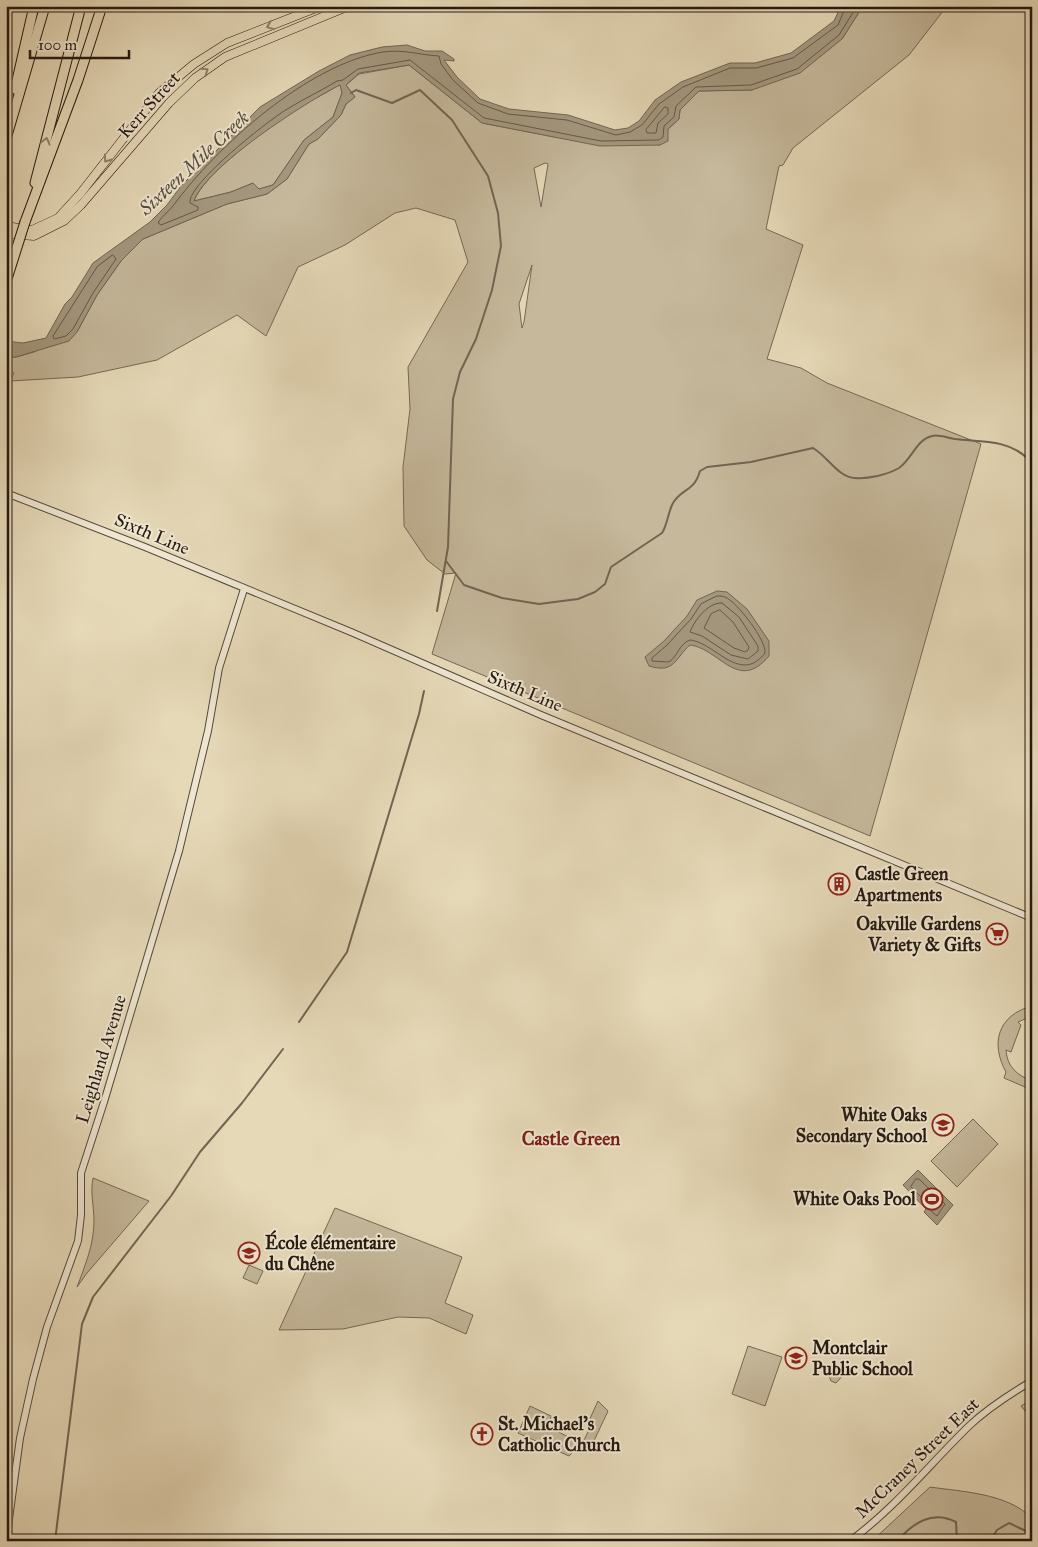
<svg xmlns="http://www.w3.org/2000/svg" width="1038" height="1547" viewBox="0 0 1038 1547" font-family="'IM FELL Great Primer',serif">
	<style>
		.green { fill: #c5b89b; stroke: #746856; fill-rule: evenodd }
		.water { fill: #a4987f; stroke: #716553; fill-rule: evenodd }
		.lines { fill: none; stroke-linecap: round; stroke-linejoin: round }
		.shore { stroke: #645848; stroke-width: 1 }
		.stream { stroke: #716553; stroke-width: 2 }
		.minor-casing { stroke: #54493a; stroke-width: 8 }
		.major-casing { stroke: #241910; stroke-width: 9 }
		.highway-casing { stroke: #241910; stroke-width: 11 }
		.minor { stroke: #efe6d1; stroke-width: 6 }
		.major { stroke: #e6d9b8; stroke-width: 8 }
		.highway { stroke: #e6d9b8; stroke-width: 9 }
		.highway-bridge-casing { stroke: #241910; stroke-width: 11; stroke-linecap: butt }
		.highway-bridge { stroke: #e6d9b8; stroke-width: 9 }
		.oneway { stroke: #8f836c }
		.labels { text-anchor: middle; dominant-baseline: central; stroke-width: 4; stroke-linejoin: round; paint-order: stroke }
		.street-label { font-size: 18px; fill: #241910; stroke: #efe6d1 }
		.poi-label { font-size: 18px; font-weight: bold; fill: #241910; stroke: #efe6d1; text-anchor: start }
		.water-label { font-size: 19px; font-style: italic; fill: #574c3c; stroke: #efe6d1 }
		.neighbourhood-label { font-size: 19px; font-weight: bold; fill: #7a1f14; stroke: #efe6d1 }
	</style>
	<rect width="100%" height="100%" fill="#e6d9b8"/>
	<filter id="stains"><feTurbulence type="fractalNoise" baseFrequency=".004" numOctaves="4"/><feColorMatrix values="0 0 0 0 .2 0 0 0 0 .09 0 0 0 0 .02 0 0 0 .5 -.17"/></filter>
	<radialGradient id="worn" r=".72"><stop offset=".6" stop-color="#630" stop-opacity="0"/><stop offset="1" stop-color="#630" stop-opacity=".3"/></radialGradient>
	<g class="green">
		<path d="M863,6H947L909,55L793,148L783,165L779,166L766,229L803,245L767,359L801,368L827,383L981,444L870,836L432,654L456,573L445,574L427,560L404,526L403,467L410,409L408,367L468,262L455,220L416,208L395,213L345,245L298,267L266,336L237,315L157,360L78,377L10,381L14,373L6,368V357H16L34,352L77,332L97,295L121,261L143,239L227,204L267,194L287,179L309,144L318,139L341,115L346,104L355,97L346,85L359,74L409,65L482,123L555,137L660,145L668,129L679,119L680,110L699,91L752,90L842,39ZM545,163L548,164L541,207L534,168ZM532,265L524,322L522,328L519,304Z"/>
		<path d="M340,84L342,93L333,117L304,140L273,185L259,189L253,183L231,192L194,201C203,175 266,129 290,113C306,102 324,95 340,84Z"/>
		<path d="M1032,1006V1016L1018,1022L1021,1025L1011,1052L1006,1050C1007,1067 1017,1075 1032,1081V1090L1004,1078L1006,1072C990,1043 998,1015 1032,1006Z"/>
		<path d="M973,1119L998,1144L957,1187L931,1161Z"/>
		<path d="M93,1178L149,1201L87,1273L77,1287C85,1266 94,1244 94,1221C94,1206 90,1193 93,1178Z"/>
		<path d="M335,1208L462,1257L445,1303L473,1315L466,1334L429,1318L398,1317L343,1329L279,1330Z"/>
		<path d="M249,1265L263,1271L257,1284L243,1278Z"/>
		<path d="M748,1346L782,1357L765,1406L732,1394Z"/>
		<path d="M839,1365L845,1373L836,1383L831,1381L829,1376Z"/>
		<path d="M1032,1399V1419L1021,1406Z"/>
		<path d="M598,1401L608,1411L592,1445L574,1451L569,1456L518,1433L530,1406L551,1416L549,1427L582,1444L591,1426L587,1425Z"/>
		<path d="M930,1487C964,1492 1006,1493 1032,1518V1541H872Z"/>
	</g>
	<g class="water">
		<path d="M841,6H863L842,39L800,73L752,90L699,91L680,110L679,119L668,129V141L660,145L600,146L482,123L409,65L359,73L346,85L355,97L346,104L341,115L318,139L309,144L287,179L267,194L227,204L143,239L121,261L97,295L77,332L69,341L16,357H6V341L23,343L46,338L65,304L72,297L93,263L150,222L167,205L181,186L260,107L319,71L350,55L382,47L407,45L425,51H442L454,59V61L444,60L457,77L480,99L509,109L568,115L615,130L628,128L639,121L655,100L681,82L730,63H755L791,53L834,21ZM340,85L342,93L333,117L304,140L273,185L259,189L253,183L231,192L194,201C205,167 307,101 340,85Z"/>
		<path d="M717,591L727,592L747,609L769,641V656C738,693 720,649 690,645C675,658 675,674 649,666L645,657L664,641L687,616L697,600Z"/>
		<path d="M918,1170L953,1205L937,1225L924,1212L926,1209L903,1185Z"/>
	</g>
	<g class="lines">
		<g class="shore">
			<path d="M846,6L838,25L793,58L756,68H730L683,87L659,104L642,125L630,132L616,135L567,120L508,114L478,103L453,80L441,64L439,56C419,55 404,49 383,52C308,64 217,146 173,206C168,212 161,217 158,223L161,225L198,210V207L190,203C187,184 271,118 289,108C305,98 321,91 337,81L343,80L358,69L410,60L484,118L601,141L659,140L663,137L664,126L674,117L676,106L696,87L751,85L797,69L839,35L857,6"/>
			<path d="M665,107L668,108V114L658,123L656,133H647L646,130Z"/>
			<path d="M113,255L116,259L93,293L73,329L66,336L54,339L53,336L97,267Z"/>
			<path d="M717,596C718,596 724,596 725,597C737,602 767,641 765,653C740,685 716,643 690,640C679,644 678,656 669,662L652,661V658L667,645L691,619L701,604Z"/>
			<path d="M722,603L739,617L758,646V651L748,659L731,655L702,636L690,632C694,621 708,602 722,603Z"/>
			<path d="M720,610L733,622L749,647L748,650L745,652L734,648L704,628L711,614Z"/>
			<path d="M916,1179H919L945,1204L937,1216L932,1212L930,1206L911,1187Z"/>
		</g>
		<g class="stream">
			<path d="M351,93L356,90L392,103L420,90L452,120L488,176L498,213L501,246L492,290L476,339L460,372L453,399L448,547L437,611"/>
			<path d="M446,561L464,585L502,598L539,604L578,599L595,592L605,584L611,567L662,533C668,523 668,512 673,503C682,488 694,492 700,471L707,467L751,462L813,448C827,456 839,478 855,478C868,479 887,475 899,468C912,459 916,440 932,436C938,434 948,438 955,439C980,442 1007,439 1027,458"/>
			<path d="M299,1022L347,952L419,714L424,691"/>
			<path d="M55,1541L82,1324L93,1297L171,1196L200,1152L242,1103L283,1049"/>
			<path d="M897,1541C913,1523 932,1510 956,1522L957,1541"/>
			<path d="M990,1541L997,1530L1009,1523L1026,1531L1029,1541"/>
		</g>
		<g class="minor-casing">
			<g id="minor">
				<path d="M6,493L145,547L351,632L541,715L1032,918"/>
				<path d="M6,1541L20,1438L33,1379L47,1327L78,1241L81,1215V1173L104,1102L179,851L208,731L219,668L244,589"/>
				<path d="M850,1541C895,1508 929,1465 969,1426C988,1408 1010,1394 1032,1381"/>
			</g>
		</g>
		<g class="major-casing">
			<g id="major">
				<path d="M6,226L32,230L58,218L80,194L159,93L194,64L227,43L321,6"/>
				<path d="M6,234L34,236L64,221L81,205L169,103L195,78L225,57L349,6"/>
			</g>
		</g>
		<g class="highway-casing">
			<g id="highway">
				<path d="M15,89L34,6"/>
				<path d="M6,139L45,6"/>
				<path d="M35,183L81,6"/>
				<path d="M25,222L78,80L102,6"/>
			</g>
		</g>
		<use href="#minor" class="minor"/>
		<use href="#major" class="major"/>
		<use href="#highway" class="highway"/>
		<g class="highway-bridge-casing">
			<path id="highway-bridge" d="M6,282L25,222"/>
		</g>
		<use href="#highway-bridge" class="highway-bridge"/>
	</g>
	<defs><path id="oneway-chevron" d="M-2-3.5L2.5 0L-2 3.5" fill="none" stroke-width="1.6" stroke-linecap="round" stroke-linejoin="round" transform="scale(1.25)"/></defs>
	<g class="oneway">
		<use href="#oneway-chevron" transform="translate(270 26) rotate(159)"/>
		<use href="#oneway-chevron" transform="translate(205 71) rotate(-34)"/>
		<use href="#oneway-chevron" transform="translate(46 141) rotate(-75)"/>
		<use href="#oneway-chevron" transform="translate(107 159) rotate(126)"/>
	</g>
	<defs>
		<g id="building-ring" transform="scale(1.125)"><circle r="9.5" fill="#efe6d1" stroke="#8f2418" stroke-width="1.5"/><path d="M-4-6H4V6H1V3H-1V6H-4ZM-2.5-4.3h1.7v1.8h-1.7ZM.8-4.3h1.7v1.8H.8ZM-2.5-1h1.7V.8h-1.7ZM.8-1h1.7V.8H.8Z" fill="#8f2418"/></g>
		<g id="supermarket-ring" transform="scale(1.125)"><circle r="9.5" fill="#efe6d1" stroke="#8f2418" stroke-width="1.5"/><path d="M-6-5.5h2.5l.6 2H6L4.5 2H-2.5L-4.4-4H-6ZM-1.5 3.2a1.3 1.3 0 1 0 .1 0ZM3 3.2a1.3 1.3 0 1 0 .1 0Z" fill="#8f2418"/></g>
		<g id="school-ring" transform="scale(1.125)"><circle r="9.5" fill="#efe6d1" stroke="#8f2418" stroke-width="1.5"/><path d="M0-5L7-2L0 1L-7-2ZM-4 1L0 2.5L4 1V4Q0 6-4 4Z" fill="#8f2418"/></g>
		<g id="stadium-ring" transform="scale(1.125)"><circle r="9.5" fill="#efe6d1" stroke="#8f2418" stroke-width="1.5"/><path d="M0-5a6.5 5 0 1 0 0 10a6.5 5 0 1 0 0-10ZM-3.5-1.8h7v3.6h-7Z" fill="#8f2418"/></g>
		<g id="church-ring" transform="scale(1.125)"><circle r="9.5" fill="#efe6d1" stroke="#8f2418" stroke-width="1.5"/><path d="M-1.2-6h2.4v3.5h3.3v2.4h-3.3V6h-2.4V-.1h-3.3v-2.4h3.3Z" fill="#8f2418"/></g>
	</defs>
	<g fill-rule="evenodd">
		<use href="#building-ring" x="839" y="884"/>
		<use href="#supermarket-ring" x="997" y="934"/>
		<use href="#school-ring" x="943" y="1125"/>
		<use href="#stadium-ring" x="932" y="1199"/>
		<use href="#school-ring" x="249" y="1253"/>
		<use href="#school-ring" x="796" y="1358"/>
		<use href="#church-ring" x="482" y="1434"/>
	</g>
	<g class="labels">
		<g class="street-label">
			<text transform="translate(149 105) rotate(-48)">Kerr Street</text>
			<text transform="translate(152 534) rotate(23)">Sixth Line</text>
			<text transform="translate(525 691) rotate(23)">Sixth Line</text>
			<text transform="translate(101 1059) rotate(-73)">Leighland Avenue</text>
			<text transform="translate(917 1458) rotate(-44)">McCraney Street East</text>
		</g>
		<g class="poi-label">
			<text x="855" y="874">Castle Green<tspan x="855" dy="21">Apartments</tspan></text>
			<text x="981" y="924" text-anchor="end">Oakville Gardens<tspan x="981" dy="21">Variety &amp; Gifts</tspan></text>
			<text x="927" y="1115" text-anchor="end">White Oaks<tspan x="927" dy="21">Secondary School</tspan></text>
			<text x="916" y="1199" text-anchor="end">White Oaks Pool</text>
			<text x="265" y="1243">École élémentaire<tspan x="265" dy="21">du Chêne</tspan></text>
			<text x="812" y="1348">Montclair<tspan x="812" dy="21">Public School</tspan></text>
			<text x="498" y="1424">St. Michael's<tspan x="498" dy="21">Catholic Church</tspan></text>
		</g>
		<g class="water-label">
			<text transform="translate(194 163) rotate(-43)">Sixteen Mile Creek</text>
		</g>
		<g class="neighbourhood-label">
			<text x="571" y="1138">Castle Green</text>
		</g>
	</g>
	<rect width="1038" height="1547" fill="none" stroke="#e6d9b8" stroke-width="25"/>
	<rect x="8" y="8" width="1023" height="1532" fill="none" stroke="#241910" stroke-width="2.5"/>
	<rect x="12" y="12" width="1013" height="1522" fill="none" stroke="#241910"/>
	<path d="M30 50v8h99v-8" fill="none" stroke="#241910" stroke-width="2.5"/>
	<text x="38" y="50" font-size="15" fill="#241910" stroke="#efe6d1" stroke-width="4" paint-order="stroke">100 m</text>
	<rect width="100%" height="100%" filter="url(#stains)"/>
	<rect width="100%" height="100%" fill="url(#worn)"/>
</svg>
